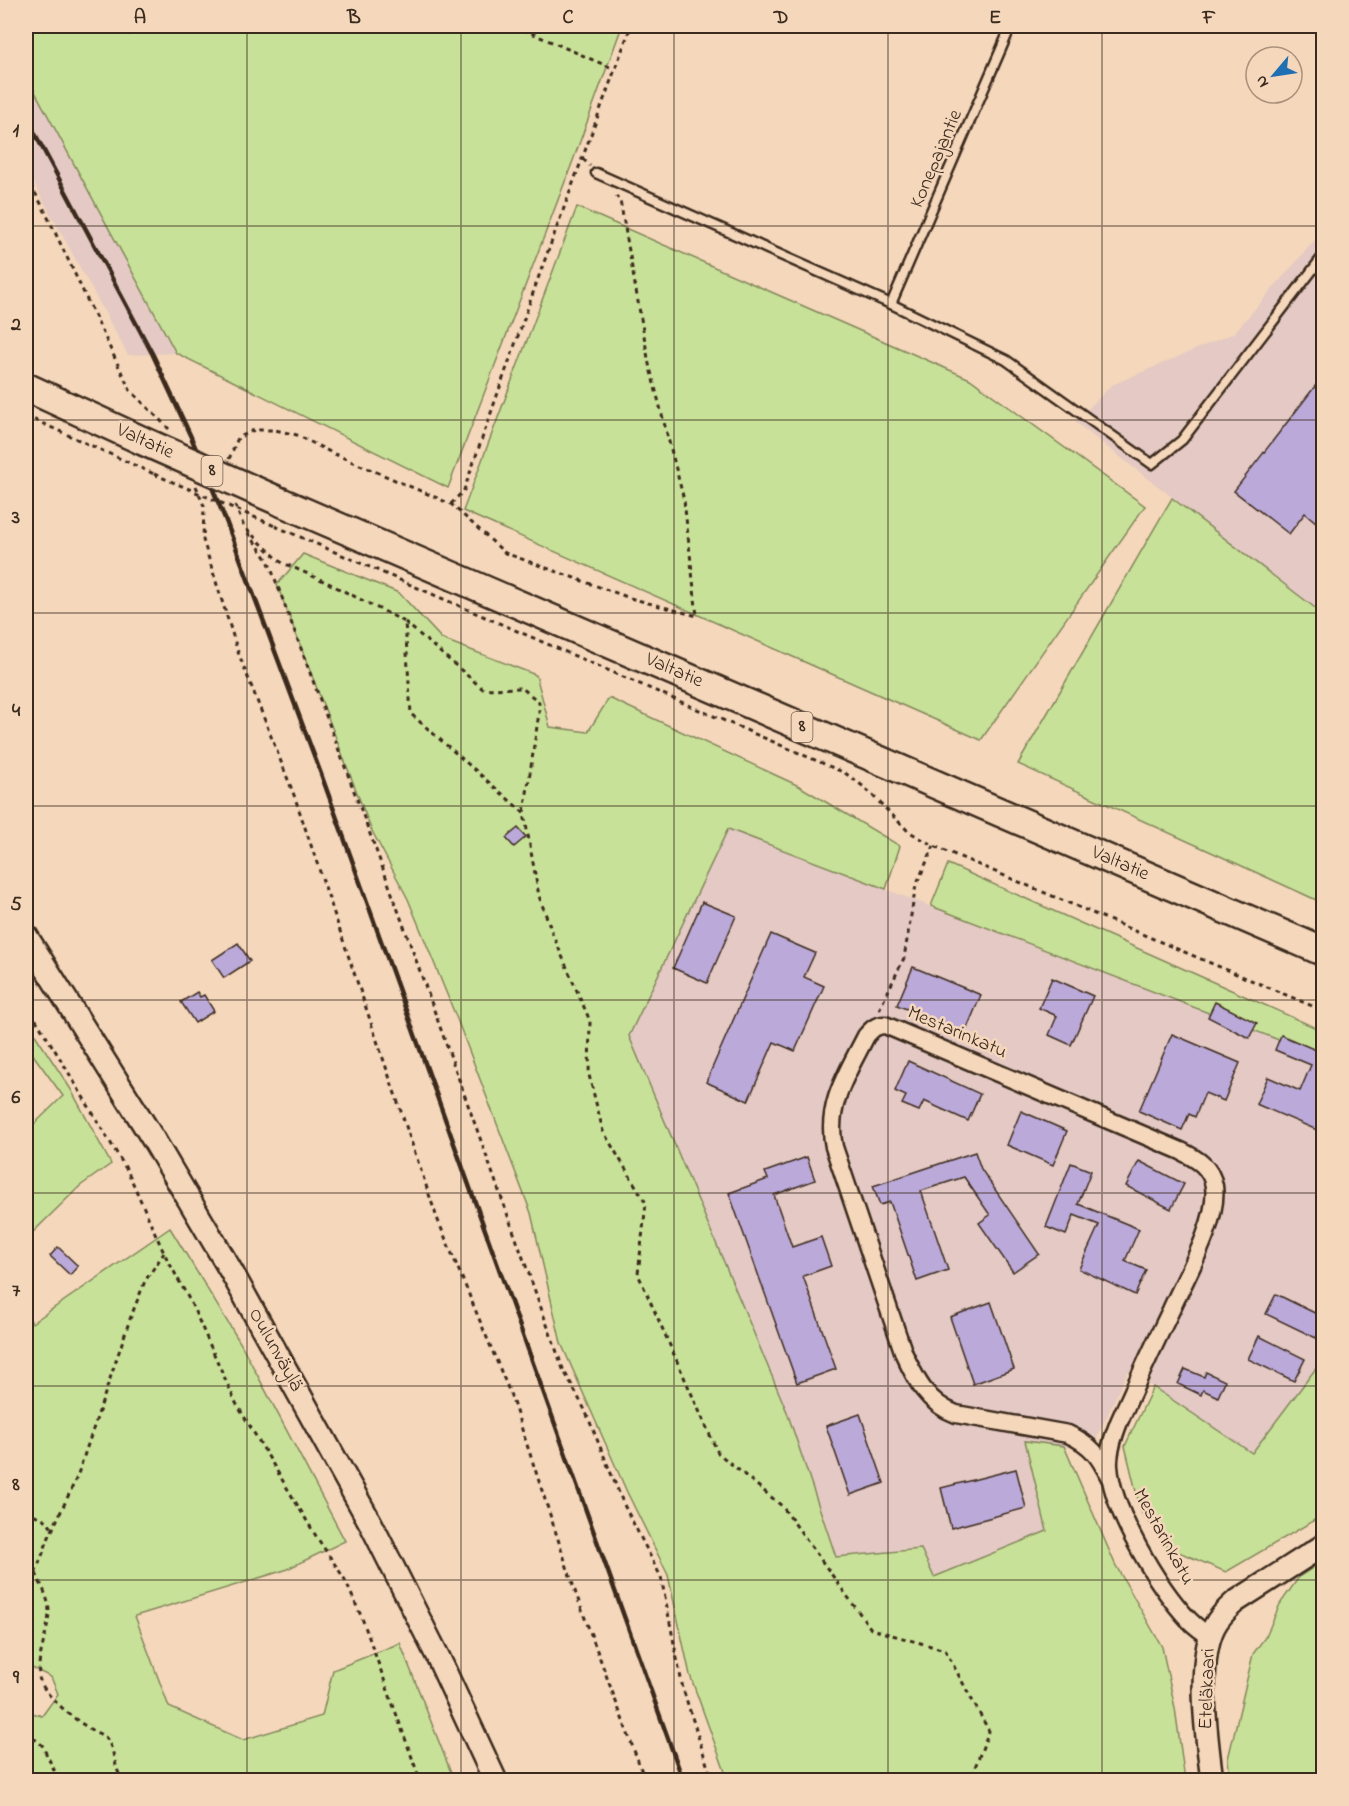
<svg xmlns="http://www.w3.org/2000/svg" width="1349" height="1806" viewBox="0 0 1349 1806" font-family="'Indie Flower',sans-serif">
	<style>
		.built { fill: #e4c9c4 }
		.green { fill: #c8e198; stroke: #82865b; stroke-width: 1.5 }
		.building { fill: #bba9d9; stroke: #3b2a1e; stroke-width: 1.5 }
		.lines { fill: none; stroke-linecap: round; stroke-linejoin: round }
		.service-casing { stroke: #3b2a1e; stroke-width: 13 }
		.minor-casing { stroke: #3b2a1e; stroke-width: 21 }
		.tertiary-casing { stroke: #3b2a1e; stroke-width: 26 }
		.secondary-casing { stroke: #3b2a1e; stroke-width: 27 }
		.trunk-casing { stroke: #3b2a1e; stroke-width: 32 }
		.path { stroke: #3b2a1e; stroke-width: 3; stroke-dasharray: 4.5 4.5; stroke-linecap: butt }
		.service { stroke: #f5d7bb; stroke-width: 8 }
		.minor { stroke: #f5d7bb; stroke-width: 16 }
		.tertiary { stroke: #f5d7bb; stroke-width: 21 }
		.secondary { stroke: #f5d7bb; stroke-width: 22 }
		.trunk { stroke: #f5d7bb; stroke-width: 27 }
		.rail { stroke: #3b2a1e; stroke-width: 4.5 }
		.trunk-bridge-casing { stroke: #3b2a1e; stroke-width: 32; stroke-linecap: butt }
		.path-bridge { stroke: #3b2a1e; stroke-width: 3; stroke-dasharray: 4.5 4.5; stroke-linecap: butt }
		.trunk-bridge { stroke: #f5d7bb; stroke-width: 27 }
		.grid { fill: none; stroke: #3b2a1e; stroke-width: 1.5; stroke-opacity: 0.55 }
		.labels { text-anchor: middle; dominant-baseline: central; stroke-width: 5; stroke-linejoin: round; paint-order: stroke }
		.shield { fill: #f5d7bb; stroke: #735e4d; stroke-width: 1.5 }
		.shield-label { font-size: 18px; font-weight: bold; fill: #3b2a1e }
		.street-label { font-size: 20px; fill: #3b2a1e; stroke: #f5d7bb }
		.neatline { fill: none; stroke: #3b2a1e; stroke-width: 2 }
		.grid-label { font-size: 20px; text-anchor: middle; font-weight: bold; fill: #3b2a1e }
	</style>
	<rect width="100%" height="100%" fill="#f5d7bb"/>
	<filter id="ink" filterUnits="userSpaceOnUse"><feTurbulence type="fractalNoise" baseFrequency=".0167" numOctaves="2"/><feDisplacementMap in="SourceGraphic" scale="12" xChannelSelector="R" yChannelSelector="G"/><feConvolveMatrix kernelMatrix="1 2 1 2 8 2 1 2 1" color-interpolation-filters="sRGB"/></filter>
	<g filter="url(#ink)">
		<g class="built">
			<path d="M26,75L176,353L128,355L26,169Z"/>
			<path d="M1323,231V614L1075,422L1112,385L1234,333Z"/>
			<path d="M728,829L1323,1057V1359L1252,1453L1128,1371L1091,1450L1025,1441L1047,1531L934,1577L920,1549L837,1557L787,1412L628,1036Z"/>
		</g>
		<g class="green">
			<path d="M26,26H111L130,35L135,26H622L574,158L448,488L176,353L26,75Z"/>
			<path d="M577,207L970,379L1145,506L981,740L463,511Z"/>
			<path d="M1172,498L1323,614V903L1018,764Z"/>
			<path d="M303,554L399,593L442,639L536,675L550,727L588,732L609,698L799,786L900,846L886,889L728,829L629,1036L787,1412L836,1557L921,1549L934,1577L1047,1531L1025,1441L1064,1446L1115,1564L1162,1647L1175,1708L1185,1780H728L690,1675L668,1575L627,1492L561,1343L531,1213L457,1019L408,899L371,829L277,585Z"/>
			<path d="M948,864L1323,1031V1057L931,906Z"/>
			<path d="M26,1021L70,1088L111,1164L80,1186L33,1232L26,1233V1132L63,1096L26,1045Z"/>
			<path d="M170,1228L241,1344L345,1541L285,1570L135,1616L169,1707L243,1740L322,1716L333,1670L400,1643L454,1780H26V1711L42,1716L58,1694L51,1677L26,1665V1312L32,1323Z"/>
			<path d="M1323,1359V1515L1226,1572L1169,1548L1141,1512L1125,1446L1153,1387L1252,1453Z"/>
			<path d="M1323,1561V1780H1230L1228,1759L1253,1654L1266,1636L1280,1604L1299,1577Z"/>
		</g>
		<g class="building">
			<path d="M1323,376V528L1305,513L1289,534L1234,491Z"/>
			<path d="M518,828L526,837L514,847L506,838Z"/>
			<path d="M702,902L736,916L707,983L673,968Z"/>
			<path d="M771,934L815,953L804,977L824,986L795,1051L774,1042L748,1101L706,1082Z"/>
			<path d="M238,943L250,961L224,978L212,960Z"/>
			<path d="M913,967L981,995L965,1033L897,1005Z"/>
			<path d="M1052,978L1093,996L1071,1045L1049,1035L1057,1016L1039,1008Z"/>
			<path d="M197,992L200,997L204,995L214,1011L195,1023L181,1002Z"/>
			<path d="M1215,1002L1257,1023L1249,1038L1208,1017Z"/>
			<path d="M1172,1034L1240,1063L1224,1101L1205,1093L1195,1117L1189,1114L1182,1130L1139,1111Z"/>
			<path d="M1281,1035L1318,1051L1323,1037V1116L1317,1130L1256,1104L1268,1077L1300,1091L1311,1065L1275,1050Z"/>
			<path d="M908,1061L980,1094L968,1121L924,1101L919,1111L902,1104L906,1096L895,1091Z"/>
			<path d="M1021,1111L1067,1131L1053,1165L1007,1145Z"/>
			<path d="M975,1152L981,1169L1039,1254L1013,1272L979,1223L990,1215L964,1177L921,1191L948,1270L917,1281L890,1202L880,1205L873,1186Z"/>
			<path d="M807,1157L815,1180L774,1195L792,1247L821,1237L831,1266L803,1276L836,1369L797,1383L729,1193L768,1179L765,1172Z"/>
			<path d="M1139,1161L1184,1184L1171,1209L1126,1186Z"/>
			<path d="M1071,1163L1091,1171L1078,1204L1139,1229L1125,1261L1146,1270L1135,1295L1079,1269L1099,1225L1074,1215L1066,1235L1046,1227Z"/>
			<path d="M58,1247L78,1266L70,1275L50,1256Z"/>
			<path d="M1276,1294L1323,1317V1336L1318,1334L1316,1338L1266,1314Z"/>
			<path d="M991,1302L1014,1369L973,1384L950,1317Z"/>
			<path d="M1259,1336L1305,1359L1294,1381L1248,1359Z"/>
			<path d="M1185,1369L1204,1377L1206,1372L1225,1381L1218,1397L1203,1390L1201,1395L1178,1384Z"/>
			<path d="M860,1414L884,1483L850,1495L826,1426Z"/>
			<path d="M1016,1469L1026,1508L951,1528L941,1488Z"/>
		</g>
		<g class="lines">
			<g class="service-casing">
				<g id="service">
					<path d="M596,173L891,304L1006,360L1152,464L1182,440L1324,255"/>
					<path d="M891,304L1011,26"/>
				</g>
			</g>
			<g class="minor-casing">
				<path id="minor" d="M1110,1478C1099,1456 1092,1445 1068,1434L956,1414C927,1403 916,1380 904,1354L834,1147C825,1105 848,1072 866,1036C872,1029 876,1025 885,1025L1181,1151C1197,1159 1211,1167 1214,1186C1219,1221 1185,1278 1171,1310C1153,1347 1136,1384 1119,1422C1114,1435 1108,1451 1109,1466C1112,1511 1158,1587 1189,1620C1195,1626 1203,1632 1211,1637"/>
			</g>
			<g class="tertiary-casing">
				<path id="tertiary" d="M1212,1780C1207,1741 1196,1663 1214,1627C1219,1617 1227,1609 1235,1602L1324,1545"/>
			</g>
			<g class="secondary-casing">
				<path id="secondary" d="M26,936L155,1142L231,1271L371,1524L438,1657L495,1780"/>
			</g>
			<g class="trunk-casing">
				<g id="trunk">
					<path d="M26,387L143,441"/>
					<path d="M281,502L1324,952"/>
				</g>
			</g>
			<g class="path">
				<path d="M515,26L614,69"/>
				<path d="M583,159L590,166"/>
				<path d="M26,177L43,207L130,390L169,429"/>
				<path d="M26,416L154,474"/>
				<path d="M229,459L238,438L254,430H275L297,435L332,453L451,504L505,553L630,598L697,616L684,500L649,364L620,200L616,196"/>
				<path d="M196,486L204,506L203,540L238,652L294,795L437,1218L510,1393L576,1594L645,1780"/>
				<path d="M451,504L464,490L540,273L631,26"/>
				<path d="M235,505L244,527L281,562L326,582L405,622L411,714L524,813L539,896L553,935L590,1021L589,1075L603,1131L646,1203L638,1274L718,1453L782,1506L871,1629L945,1650L989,1731L970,1780"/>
				<path d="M275,526L845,773L864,787L908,831L934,846L1324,1011"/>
				<path d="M248,533L268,560L389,885L563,1369L585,1410L624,1505L661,1577L683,1689L712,1780"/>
				<path d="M405,622L483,689L522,688L539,702V713L524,813"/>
				<path d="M26,1004L61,1060L128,1172L164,1253L191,1303L236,1403L316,1536L344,1578L362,1618L420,1780"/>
				<path d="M879,1010L904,958L916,885L934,846"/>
				<path d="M26,1511L48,1521L52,1530"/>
				<path d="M36,1573C40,1583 46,1593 48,1603C53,1624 36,1654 39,1677C42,1694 75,1720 90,1729C95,1732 102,1734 106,1738C116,1751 113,1768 123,1780"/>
				<path d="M26,1598L49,1537L77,1477L130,1319L145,1281L164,1253"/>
				<path d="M26,1732L42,1745L59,1780"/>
			</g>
			<use href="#service" class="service"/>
			<use href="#minor" class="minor"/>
			<use href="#tertiary" class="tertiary"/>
			<use href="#secondary" class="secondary"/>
			<use href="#trunk" class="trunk"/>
			<path class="rail" d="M26,117L153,355L191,437L226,521L321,774L683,1780"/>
			<g class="trunk-bridge-casing">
				<path id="trunk-bridge" d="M143,441L281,502"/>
			</g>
			<path class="path-bridge" d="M154,474L275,526"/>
			<use href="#trunk-bridge" class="trunk-bridge"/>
		</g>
	</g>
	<path class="grid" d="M247,26V1780M461,26V1780M674,26V1780M888,26V1780M1102,26V1780M26,226H1324M26,420H1324M26,613H1324M26,806H1324M26,1000H1324M26,1193H1324M26,1386H1324M26,1580H1324"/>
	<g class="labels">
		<g class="shield">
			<rect x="201.5" y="456" width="21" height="30" rx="4.5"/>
			<rect x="791.5" y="712" width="21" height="30" rx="4.5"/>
		</g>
		<g class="shield-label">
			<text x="212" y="471">8</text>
			<text x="802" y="727">8</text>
		</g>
		<g class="street-label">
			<text transform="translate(937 159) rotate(-67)">Konepajantie</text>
			<text transform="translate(145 442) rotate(24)">Valtatie</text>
			<text transform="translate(674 671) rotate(23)">Valtatie</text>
			<text transform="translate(1120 864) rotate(23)">Valtatie</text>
			<text transform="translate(957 1033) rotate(23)">Mestarinkatu</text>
			<text transform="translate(275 1350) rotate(61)">Oulunväylä</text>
			<text transform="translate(1163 1537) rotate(61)">Mestarinkatu</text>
			<text transform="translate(1208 1689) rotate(-88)">Eteläkaari</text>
		</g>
	</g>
	<rect width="1349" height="1806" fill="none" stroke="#f5d7bb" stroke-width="66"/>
	<g transform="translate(1274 75) rotate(241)"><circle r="28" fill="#f5d7bb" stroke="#ab927c" stroke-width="1.5"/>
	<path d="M0-4.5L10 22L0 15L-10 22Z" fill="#1f6fb2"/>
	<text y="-9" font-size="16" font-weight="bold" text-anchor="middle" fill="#3b2a1e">N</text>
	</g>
	<rect x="33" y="33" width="1283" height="1740" class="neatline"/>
	<g class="grid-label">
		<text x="140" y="23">A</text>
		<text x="354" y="23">B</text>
		<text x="568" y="23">C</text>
		<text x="781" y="23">D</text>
		<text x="995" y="23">E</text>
		<text x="1209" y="23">F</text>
		<text x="16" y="136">1</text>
		<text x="16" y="330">2</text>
		<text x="16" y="523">3</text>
		<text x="16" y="716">4</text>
		<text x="16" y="910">5</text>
		<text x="16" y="1103">6</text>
		<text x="16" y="1296">7</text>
		<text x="16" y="1490">8</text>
		<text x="16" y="1683">9</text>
	</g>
</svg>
